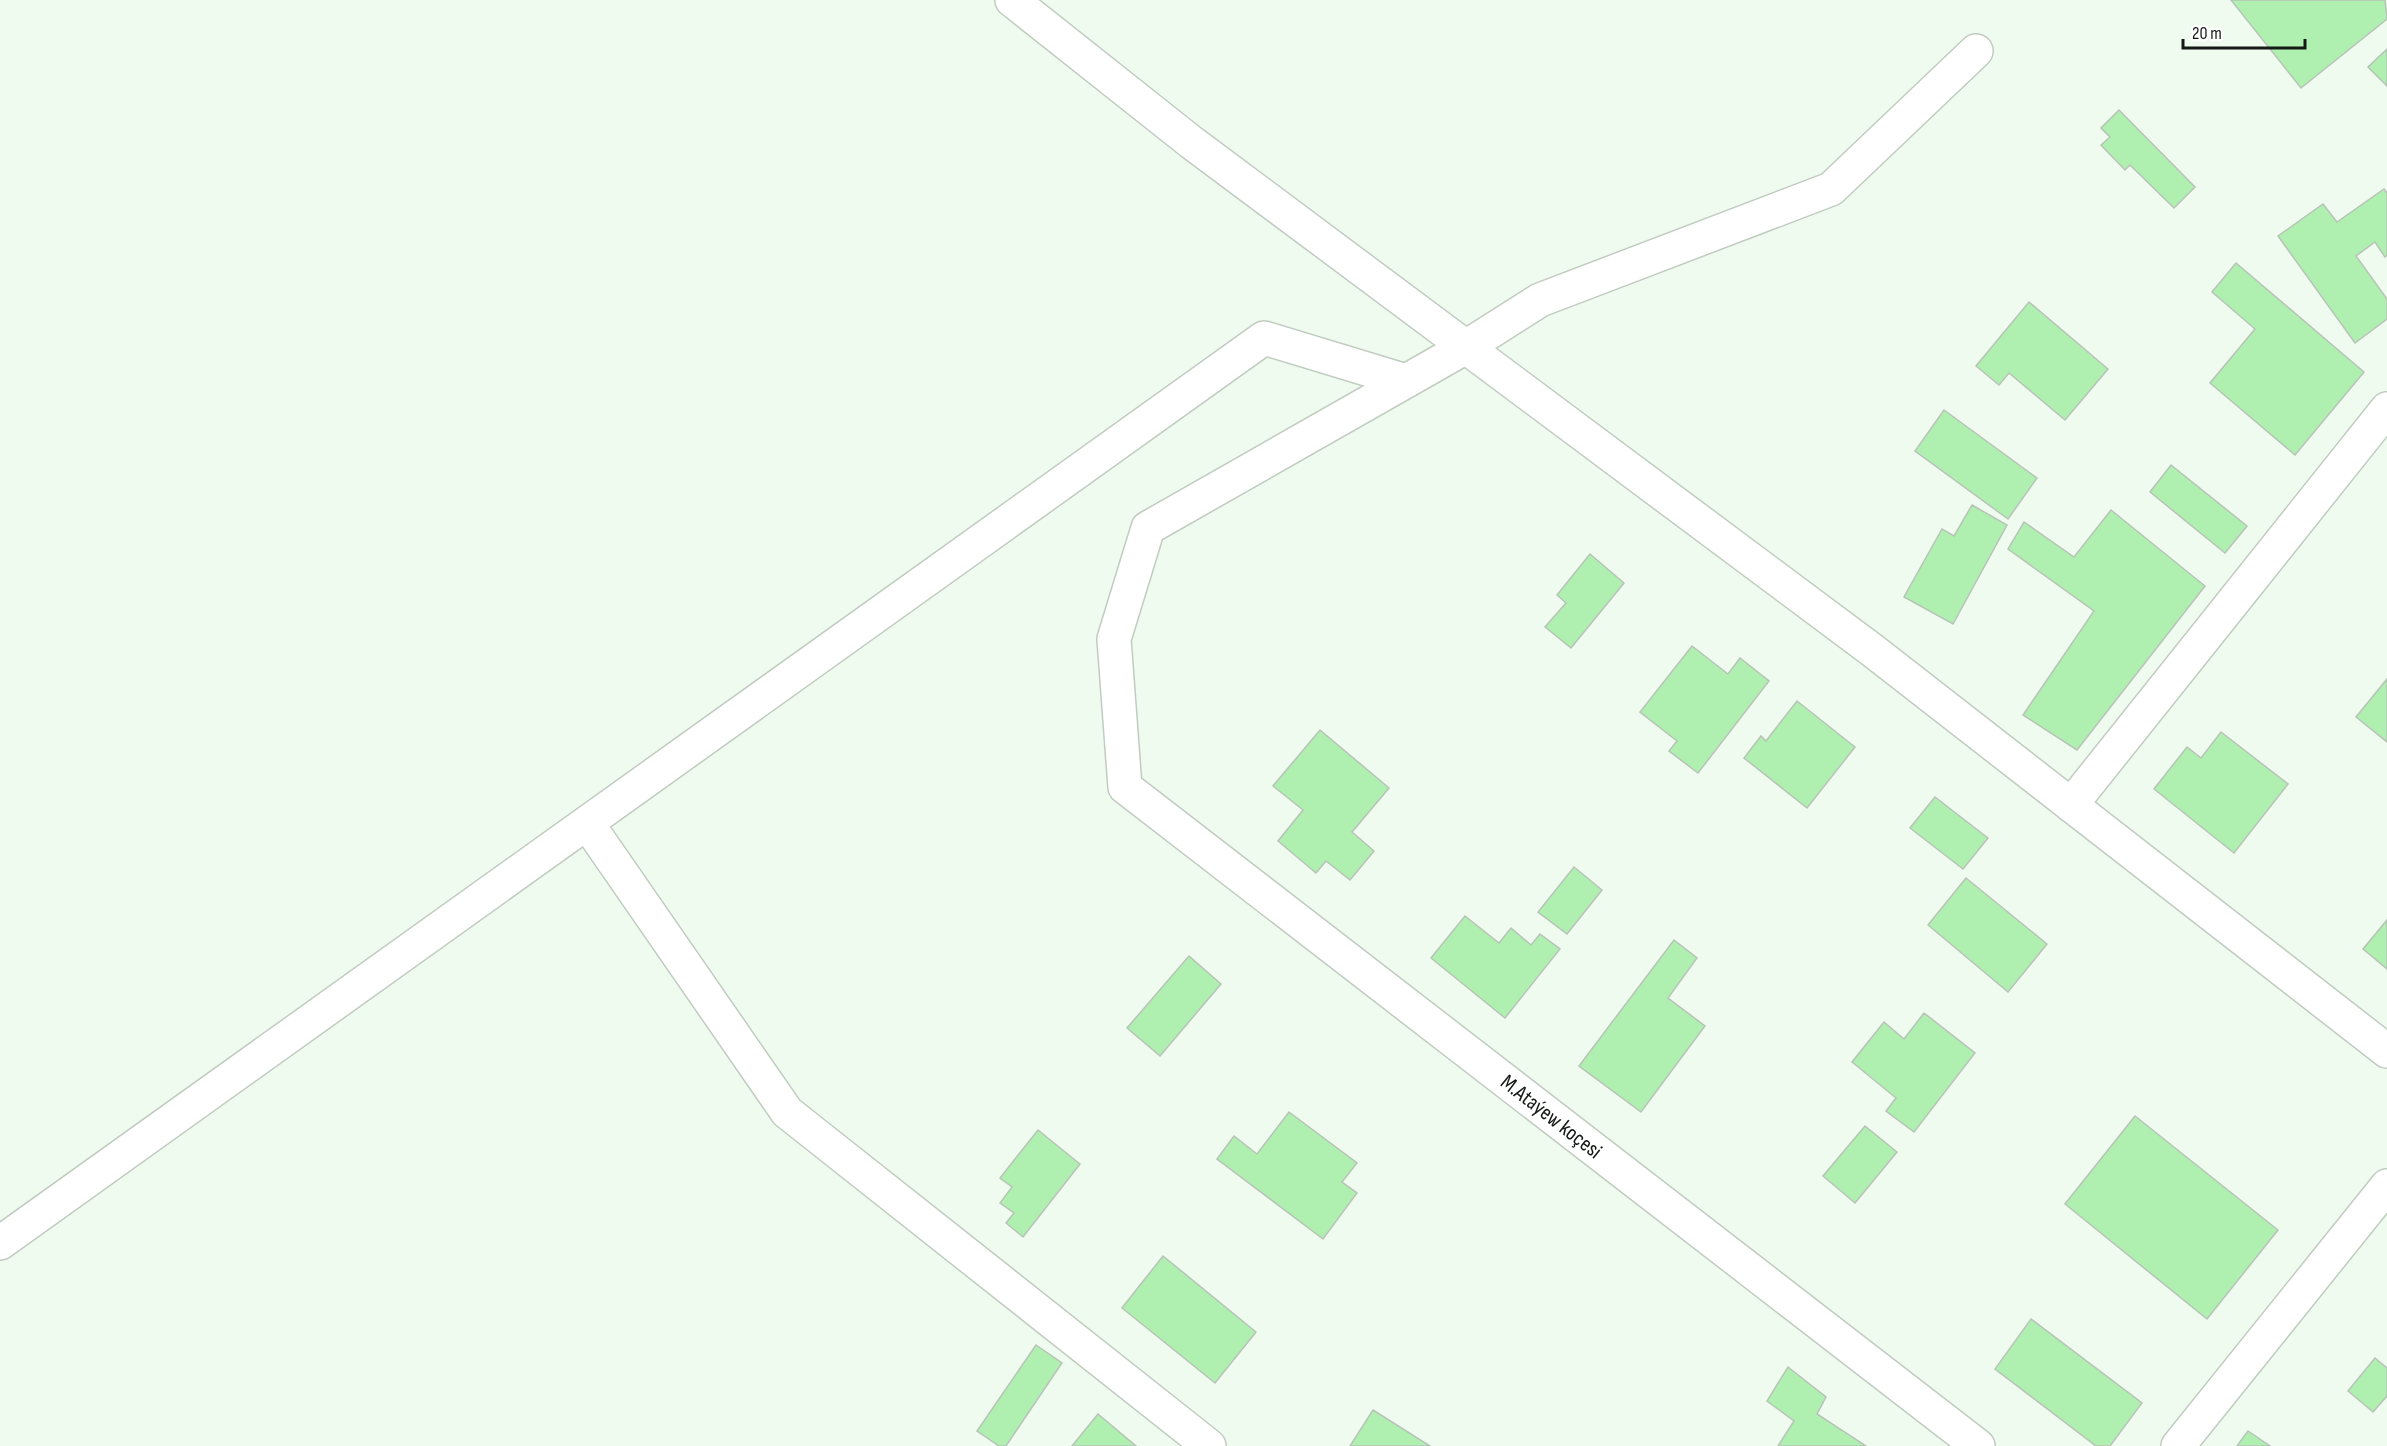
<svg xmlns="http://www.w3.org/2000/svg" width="2387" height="1446" viewBox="0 0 2387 1446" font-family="'Sofia Sans Condensed',sans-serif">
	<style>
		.building { fill: #aff0b1; stroke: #b8c3b8; stroke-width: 1.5 }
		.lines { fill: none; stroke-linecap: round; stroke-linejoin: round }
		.street-casing { stroke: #c1ccc1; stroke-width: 36 }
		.street { stroke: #fff; stroke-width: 33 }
		.labels { text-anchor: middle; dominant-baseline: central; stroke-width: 4.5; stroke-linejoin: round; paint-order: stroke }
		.street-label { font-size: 22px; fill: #151915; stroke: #fff }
	</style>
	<rect width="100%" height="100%" fill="#f0fbf0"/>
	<g class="building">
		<path d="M2231,0H2385L2387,19L2301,88Z"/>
		<path d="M2387,49V86L2368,67Z"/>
		<path d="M2119,110L2195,187L2174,208L2130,165L2125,170L2101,145L2110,137L2101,128Z"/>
		<path d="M2384,189L2387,193V255L2385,257L2375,242L2356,256L2387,299V319L2355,343L2278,236L2323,204L2337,222Z"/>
		<path d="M2236,263L2364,372L2295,455L2210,383L2255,329L2212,292Z"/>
		<path d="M2029,302L2108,369L2065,420L2009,373L1999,385L1976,366Z"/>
		<path d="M1944,410L2037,478L2008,519L1915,451Z"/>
		<path d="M2171,465L2247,526L2225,553L2150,492Z"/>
		<path d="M1972,505L2007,525L1953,624L1904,597L1942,529L1954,536Z"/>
		<path d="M2111,510L2205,586L2077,750L2023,715L2094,611L2008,549L2024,522L2074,557Z"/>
		<path d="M1590,554L1624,583L1571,648L1545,627L1566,603L1557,595Z"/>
		<path d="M1692,646L1728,674L1740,658L1769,681L1698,773L1669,751L1677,741L1640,712Z"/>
		<path d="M2387,679V742L2356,717Z"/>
		<path d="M1797,701L1855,747L1807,808L1744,758L1761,736L1766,741Z"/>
		<path d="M1320,730L1389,788L1352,832L1374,851L1350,880L1326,861L1316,873L1278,841L1303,810L1273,786Z"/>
		<path d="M2221,732L2288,784L2234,853L2154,789L2187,747L2201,758Z"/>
		<path d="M1935,797L1988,838L1963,869L1910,828Z"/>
		<path d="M1574,867L1602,890L1567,934L1538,912Z"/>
		<path d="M1966,878L2047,944L2008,992L1928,925Z"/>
		<path d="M1465,916L1499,943L1511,928L1531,945L1540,934L1560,949L1505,1018L1431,958Z"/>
		<path d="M2387,920V969L2363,949Z"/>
		<path d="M1674,940L1697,958L1668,998L1705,1026L1641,1112L1579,1066Z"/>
		<path d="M1189,956L1221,984L1160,1056L1127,1028Z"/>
		<path d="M1924,1013L1975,1053L1914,1132L1886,1111L1896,1098L1852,1062L1884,1022L1904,1039Z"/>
		<path d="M1289,1112L1357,1163L1342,1182L1357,1193L1323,1239L1217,1159L1234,1136L1257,1154Z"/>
		<path d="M2135,1116L2278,1230L2207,1319L2065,1204Z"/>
		<path d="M1865,1126L1897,1152L1855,1203L1823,1176Z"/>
		<path d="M1038,1130L1080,1164L1023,1237L1006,1223L1014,1213L1000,1203L1012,1187L1000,1178Z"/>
		<path d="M1163,1256L1256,1332L1215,1383L1122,1308Z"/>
		<path d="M2031,1319L2142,1403L2110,1446H2096L1995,1369Z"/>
		<path d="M1036,1345L1062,1363L1006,1446H999L977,1431Z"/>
		<path d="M2375,1358L2387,1368V1396L2373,1412L2348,1391Z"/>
		<path d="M1788,1367L1826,1397L1817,1414L1866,1446H1778L1794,1421L1767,1401Z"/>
		<path d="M1373,1410L1430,1446H1350Z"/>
		<path d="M1098,1414L1136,1446H1072Z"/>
		<path d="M2248,1431L2270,1446H2237Z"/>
	</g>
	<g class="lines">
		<g class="street-casing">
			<g id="street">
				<path d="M1012,0L1191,142L1872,650L2387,1051"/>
				<path d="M1976,51L1831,189L1540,300L1466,347L1148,528L1114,639L1125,787L1978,1446"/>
				<path d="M2071,805L2387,409"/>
				<path d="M587,823L787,1112L1209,1446"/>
				<path d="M0,1243L1264,338L1406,381"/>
				<path d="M2178,1446L2387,1186"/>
			</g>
		</g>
		<use href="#street" class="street"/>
	</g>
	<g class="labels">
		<g class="street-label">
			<text transform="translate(1551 1117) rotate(38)">M.Ataýew koçesi</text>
		</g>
	</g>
	<path d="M2183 39v9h122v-9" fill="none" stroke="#151915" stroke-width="3"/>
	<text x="2192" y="39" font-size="18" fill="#151915" stroke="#ffffff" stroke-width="4.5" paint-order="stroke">20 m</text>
</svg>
